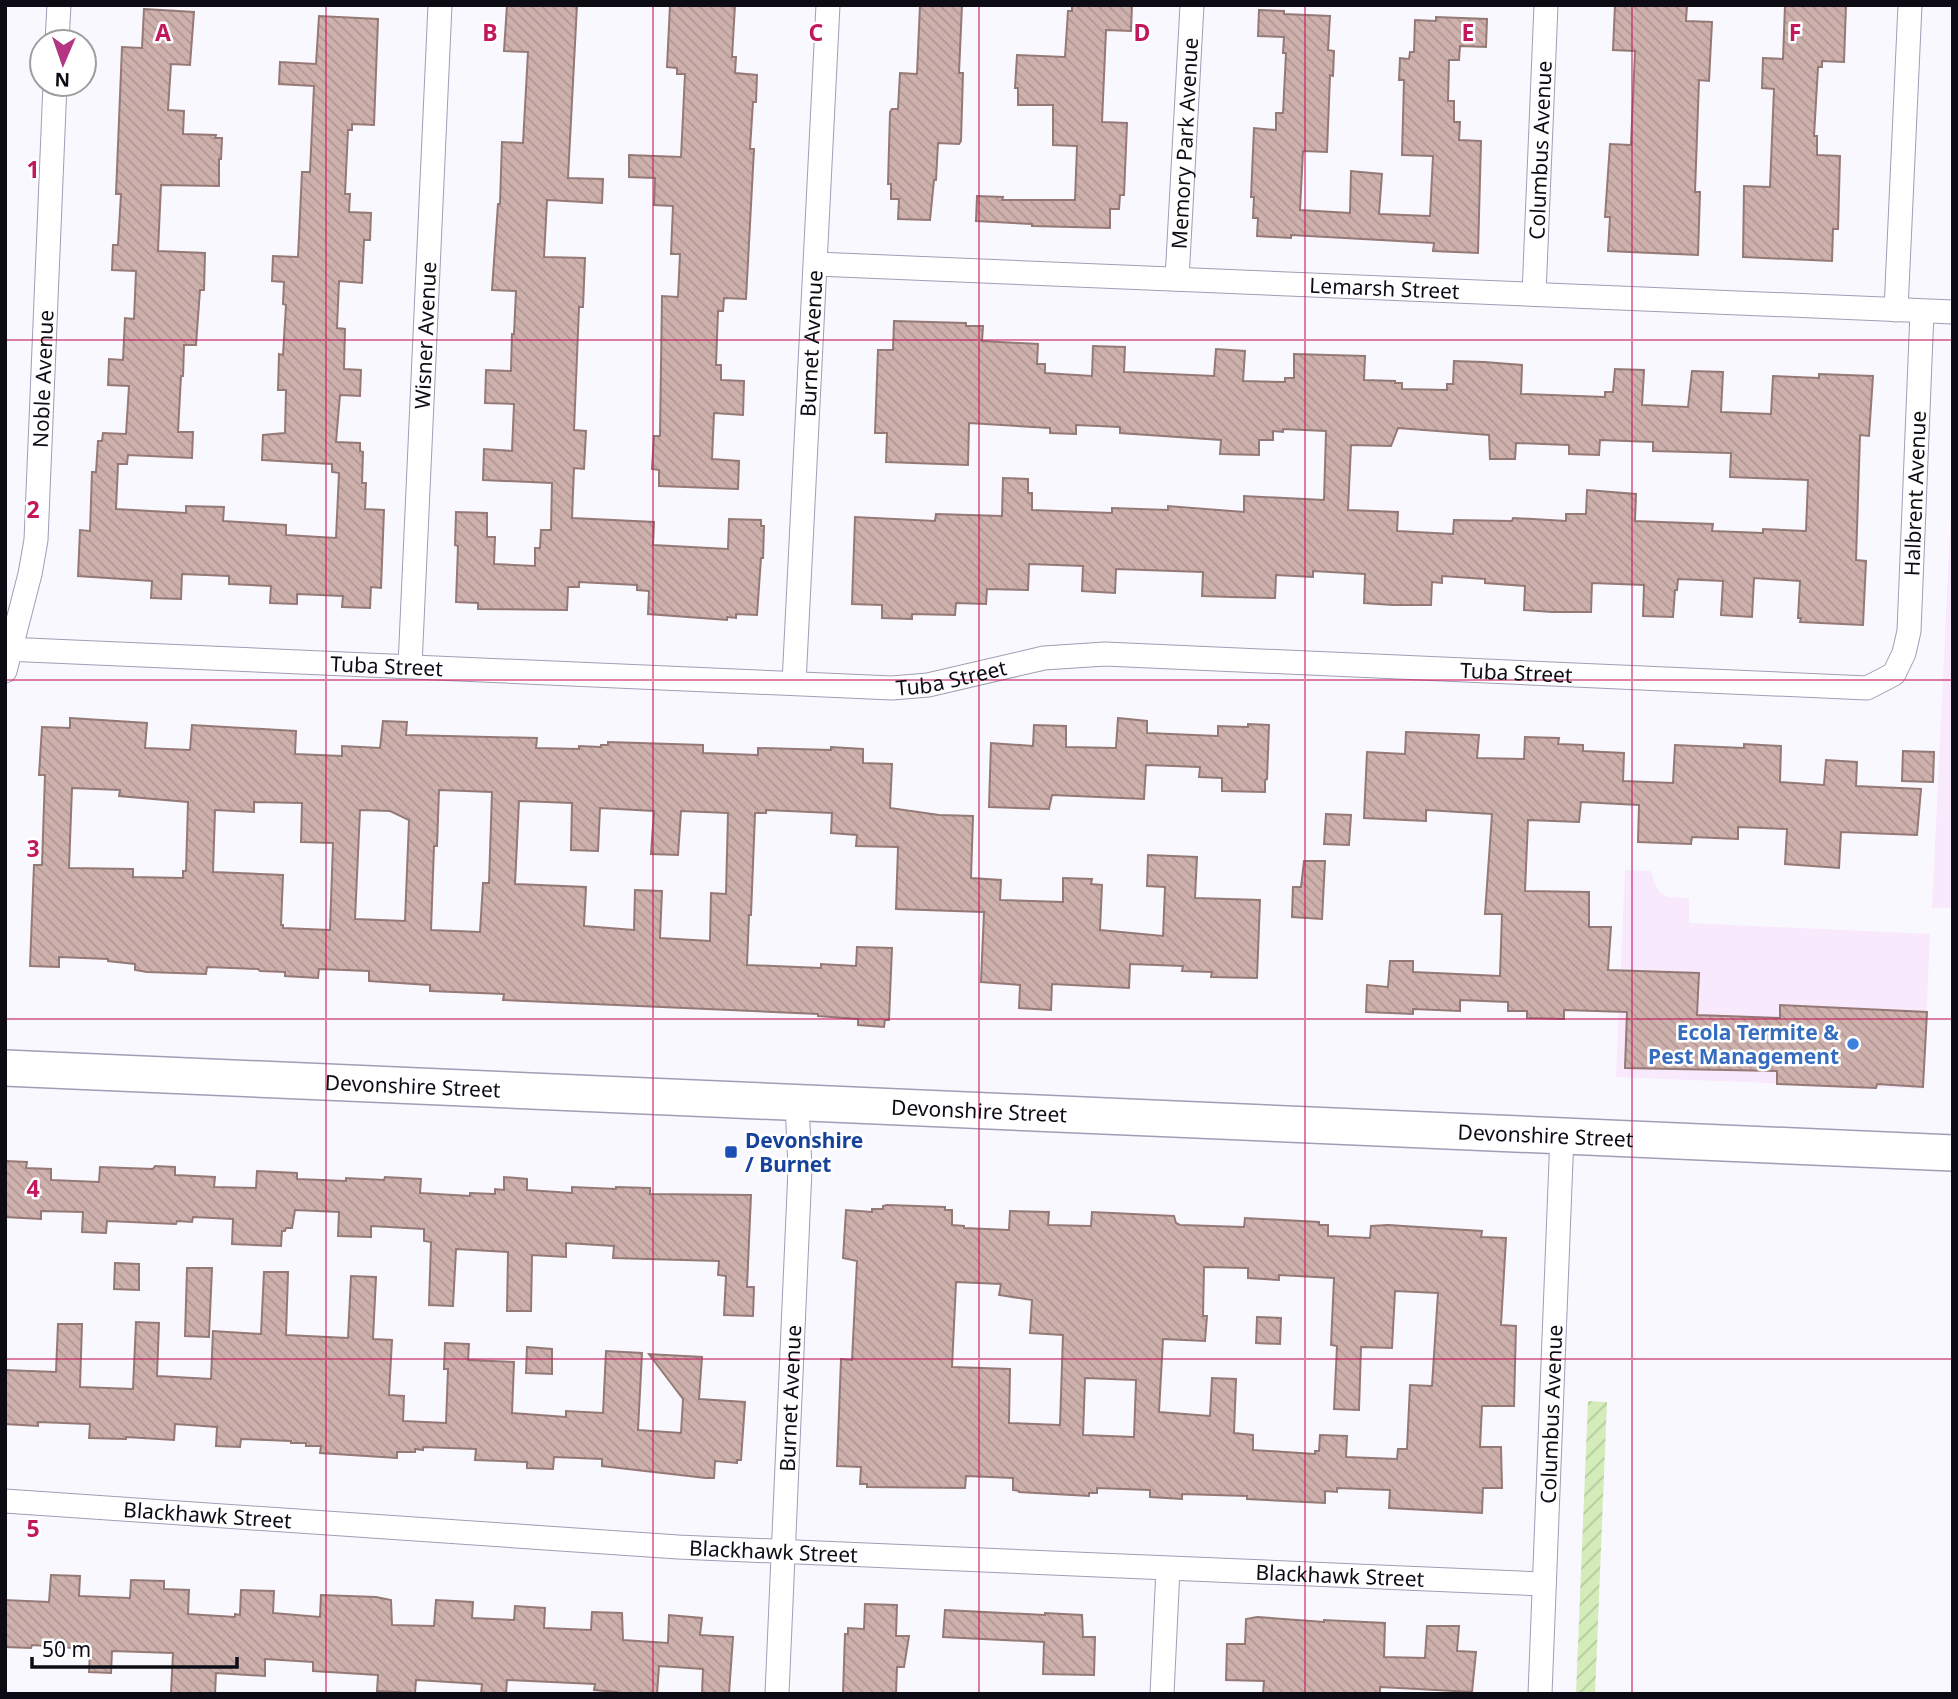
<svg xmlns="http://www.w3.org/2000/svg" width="1958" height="1699" viewBox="0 0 1958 1699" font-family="'Noto Sans',sans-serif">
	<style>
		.commercial { fill: #f9e9fc }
		.garden { fill: url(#garden-furrows) }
		.building { fill: url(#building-back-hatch); stroke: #957976; stroke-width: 2; fill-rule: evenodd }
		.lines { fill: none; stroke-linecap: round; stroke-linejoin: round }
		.minor-casing { stroke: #a19db5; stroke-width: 25 }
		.primary-casing { stroke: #a19db5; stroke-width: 38 }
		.minor { stroke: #fff; stroke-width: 23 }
		.primary { stroke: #fff; stroke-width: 35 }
		.grid { fill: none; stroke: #c2185b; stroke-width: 2; stroke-opacity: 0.55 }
		.shop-dot { fill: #3f7fe0; stroke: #fff; stroke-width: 2.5 }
		.transit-dot { fill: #1a4fb4; stroke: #fff; stroke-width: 2.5 }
		.labels { text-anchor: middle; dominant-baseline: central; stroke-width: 5; stroke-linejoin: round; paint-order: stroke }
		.street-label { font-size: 21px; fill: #0d0c14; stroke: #fff }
		.shop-label { font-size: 21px; font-weight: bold; fill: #366cbe; stroke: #fff; text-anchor: end }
		.transit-label { font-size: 21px; font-weight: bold; fill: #164399; stroke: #fff; text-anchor: start }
		.grid-label { font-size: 23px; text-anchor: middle; font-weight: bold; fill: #c2185b; stroke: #fff; stroke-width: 5; stroke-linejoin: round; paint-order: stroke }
	</style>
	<defs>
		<pattern id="garden-furrows" width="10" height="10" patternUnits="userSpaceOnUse" patternTransform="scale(1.75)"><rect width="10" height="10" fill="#d3ecba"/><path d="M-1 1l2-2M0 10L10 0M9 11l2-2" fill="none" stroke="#b4c99f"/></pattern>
		<pattern id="building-back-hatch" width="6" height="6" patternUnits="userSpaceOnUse" patternTransform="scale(1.75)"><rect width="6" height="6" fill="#ceb1ad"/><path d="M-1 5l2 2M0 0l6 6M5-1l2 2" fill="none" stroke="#b09794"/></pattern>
	</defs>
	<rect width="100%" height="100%" fill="#f9f8fe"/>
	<g class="commercial">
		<path d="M1953,467V908H1932Z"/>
		<path d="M1625,870L1651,871L1654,882L1660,893L1669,897L1689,898V923L1930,934L1923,1089L1616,1077Z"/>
	</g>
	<path class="garden" d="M1588,1401L1607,1402L1595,1694H1576Z"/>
	<g class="building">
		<path d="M507,5H577L568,178L603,179L602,203L547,200L544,257L585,258L583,307H579L574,430L586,431L584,469L574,468L572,518L654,522L653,545L728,549L729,519L761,520V526H764L763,558H761L757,615L736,614V618L727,617V620L648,614L649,591L637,590V585L579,582V587H568L567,610L478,609V603L456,602L458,546L455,545L456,512L487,513V537H495L494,564L535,566V548H540L541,530H551L552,483L483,480L484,449L512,451L514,404L485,403L486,370L511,371L512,334H514L516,291L492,290L498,204H500L502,142L523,143L528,52L504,51Z"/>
		<path d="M670,5H735L732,57H736L735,73L757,75L756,102H753L750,149H754L746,299L724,298L723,311H718L716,365H721V380L744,381L743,415L714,413L712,459L739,461L738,489L659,486V470L652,469L654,436H660L662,296L678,297L680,254H671L673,206L654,205L655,178L629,177V155L681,157L685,74H677V68L667,67Z"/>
		<path d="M920,5H962L959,73H963L961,141L959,144L938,143L936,180H934L930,220L898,219L899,199H891V184H888L890,112L892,109H898L900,73L917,74Z"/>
		<path d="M1072,5H1132L1131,31L1106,30L1102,122L1127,123L1124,195H1120L1119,209H1110V228L1032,226V224L976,221L977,196L1003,197L1002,200H1075L1077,146L1053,145V105H1018V88H1015L1017,55L1065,57L1068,11H1072Z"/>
		<path d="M1615,5H1687L1686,21L1712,22L1709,81L1699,80L1695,192H1700L1698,255L1608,251L1610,217H1605L1610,144L1631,145L1635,51L1613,50Z"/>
		<path d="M1785,5H1846L1844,62L1822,61V67H1818L1814,136H1817V155L1840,156L1838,229H1833L1832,261L1743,257L1744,186L1770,187L1774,89L1762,88L1763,58L1783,59Z"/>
		<path d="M144,9L194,12L190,65L171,64L168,110L184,111L183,134L216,135L215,138H222L221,159H219V186L161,185L158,251L205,253L204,290H200L196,345H184L183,376H181L178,432H193L192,458L128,455L127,464H118L116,509L186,513V506L224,507L223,521L286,525V535L336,538L339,473L332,472V464L262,460L263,435L285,433L286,390H278L279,354L283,355L286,305L283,304L284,282L272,281L273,256L298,257L302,172H310L314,86L279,84L280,62L316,64L319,16L378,19L374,125L352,124V130H348L345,194H350L349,212L371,213L370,240H364L362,283L339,281L337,328L345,329L344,369L361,370L360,396L340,395L336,442L360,443V451L363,452L362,483H366L365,509L384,510L381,588L371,587L370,608L342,607L343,596L297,594V604L270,603L271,586L229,584V576L182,574L181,599L151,598L152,581L78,576L80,530L90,531L92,472H96L98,441H102L103,433L126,434L129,386L108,385L109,359L123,360L125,318L134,319L136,271L112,270L113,245H118L121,194H116L122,47L142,48Z"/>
		<path d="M1259,10L1284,11V14L1330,16L1328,50L1334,51L1333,76L1330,75L1327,152L1303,151L1300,210L1350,213L1351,171L1382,174L1379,214L1430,216L1433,156L1402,155L1404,80H1399L1400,58L1409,59L1410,52H1414L1415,20L1436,21V17L1487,19L1486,47L1460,46L1459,60H1449L1448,101H1454V122H1460L1459,140L1481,141L1478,253L1433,251L1434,243L1291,235V238L1257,236L1258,218H1253L1254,197H1251L1254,128L1276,130V113H1283L1286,53H1283L1284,37L1258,36Z"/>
		<path d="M894,321L966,323V326H983L982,341L1038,344L1037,364H1045V373L1092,376L1093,346L1125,347L1124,372L1214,376L1216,349L1245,351L1243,381L1285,382V378H1294V354L1365,356L1364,380L1395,381V383H1402V389L1447,390V384H1453L1454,361L1484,362L1522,365L1521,394L1605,397V392H1613L1615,369L1644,370L1642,405L1688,407L1692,371L1723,372L1721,412L1771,414L1773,376L1819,378V374L1873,376L1869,436L1860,435L1856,560L1866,561L1863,625L1800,622L1801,618H1798L1800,581L1754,578L1752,617L1721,615L1723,581L1678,579L1677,590H1675L1673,617L1643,616L1644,585L1592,583L1591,612H1552L1524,610L1525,586L1485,583V579L1442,576V583L1432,582L1431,605H1393L1364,603L1365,574L1313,571V577L1276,575L1275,598L1231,597L1202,596L1203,572L1116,569L1115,593L1082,591L1083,566L1029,564L1028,590L987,589L986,604L956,603L955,615L912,614V619L882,618V605L852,604L855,517L935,521L936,514L1002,516L1003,478L1028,479V493H1032V510L1112,513V508L1168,510V506L1244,512V496L1324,500L1326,431L1283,429V432L1273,431V440H1259V455L1220,454L1221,440L1120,433V427L1076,425V434L1050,433V428L969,423L968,465L886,462L887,433H875L878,350H893ZM1398,428L1489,435L1490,459H1515L1516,443L1569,445V454L1599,455L1600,440L1653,442V451L1731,453L1730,477L1808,480L1806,531L1763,529V533L1712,531L1713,524L1635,521L1636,494L1587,490L1586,514H1566V521L1513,518L1512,521L1454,520L1453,534L1397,531L1398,512L1348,510L1351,445L1391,446Z"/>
		<path d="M70,718L147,723L145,748L190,750L192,725L296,731L295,754L342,756V746L380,748L383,721L407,722L406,735L537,738L536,748L579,749V746L601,747V745H608V742L703,745V753L758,755V748L831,750V747L863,749V763L892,764L890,808L939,815L973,816L971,878L1001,880L1000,900L1063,902V878L1092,879L1091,884L1102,885L1100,930L1163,936L1165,887L1147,886L1148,855L1197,857L1195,898L1260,900L1257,978L1211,977L1212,972L1182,971L1183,966L1130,964L1129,988L1052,984L1051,1010L1019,1008L1020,985L981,982L984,912L896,909L898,847L856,846L857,835L831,833L832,813L766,810V813H755L751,915H749L747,965L821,968V964L856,966L857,947L892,948L889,1020H885L884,1027L858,1025V1019L818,1016V1014L503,1000L504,994L430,991V985L369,981V971L319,969L318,978L285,976V972L260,971L258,969L207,967L206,974L147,972L135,970V964L108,961V959L59,957V967L30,966L34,865H42L45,775H39L42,727L70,728ZM72,788L120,790L119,796L188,802L186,871H183V878L133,877V869L69,868ZM439,790L492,792L489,883H483L480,932L431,930L434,846H437ZM519,801L572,803L571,850L598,851L600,808L654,811L651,854L678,855L681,811L728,813L726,894L711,893L710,941L660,938L662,891L635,890L634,930L584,926L586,887L515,884ZM254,802L302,803L301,842L333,843L330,930L283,928V925H281L283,875L213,872L215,810L254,812ZM360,810L390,811L409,820L405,921L355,919Z"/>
		<path d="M1118,718L1147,721V733L1218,736V726L1248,727V724L1269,725L1267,779L1265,780V792L1222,791V778L1199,777L1200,767L1146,765L1144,799L1052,795L1049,809L989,807L991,743L1033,746L1034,725L1066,726V747L1116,748Z"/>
		<path d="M1406,732L1479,735L1477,758L1524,759L1525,737L1559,738L1558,744L1583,745V751L1624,753L1623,781L1673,783L1675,745L1744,748V744L1781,746L1780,782L1824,785L1826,760L1857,762L1856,786L1921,789L1917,835L1841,832L1839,868L1785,864L1787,829L1738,827V839L1692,837L1691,844L1638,842L1639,805L1581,802L1579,822L1528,820L1525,891L1589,892V927H1611L1608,970L1699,973L1697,1015L1780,1018V1005L1927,1012L1923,1087L1877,1084L1876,1088L1777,1084V1071L1625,1068L1627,1012L1564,1010V1019L1527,1018V1011H1508V1002L1460,1000V1011L1413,1009V1014L1366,1012L1367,985L1388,987L1390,961H1413V972L1500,976L1502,914H1485L1492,814L1426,810V821L1364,818L1367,752L1405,754Z"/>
		<path d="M1903,751L1934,752L1933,782L1902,781Z"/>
		<path d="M1326,814L1351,815L1349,845L1324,844Z"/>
		<path d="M1304,861H1325L1322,919L1292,917L1293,887H1301Z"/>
		<path d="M5,1161L27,1162L26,1168L51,1169V1180L99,1182L100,1167L153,1169L155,1166L175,1167V1175L215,1177L214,1187L256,1188L257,1171L297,1173V1179L346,1181V1178L384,1180L385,1177L421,1179L420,1193L470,1196V1193L495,1194V1189L504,1190V1177L527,1179V1190L572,1193V1187L616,1189V1187L650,1188V1194L751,1195L747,1287H754L753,1316L724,1315L726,1276L718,1275L719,1261L613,1258L614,1246L566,1243V1257L532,1255L531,1311H507L508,1252L456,1249L453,1306L429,1305L431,1242L424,1241V1229L371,1226V1237L338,1236L339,1212L295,1210L292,1228H286L285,1231H282L281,1246L232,1244L233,1219L193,1217L192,1222L177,1221L176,1224L107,1221L106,1233L82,1232L83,1212L41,1211V1219L5,1217Z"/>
		<path d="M887,1205L945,1207V1210H952V1225L964,1226V1228L1009,1230L1010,1211L1049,1212L1048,1225L1091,1226L1092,1212L1174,1216L1176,1223L1180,1225L1244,1227L1245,1218L1319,1222V1225H1328V1236L1370,1238L1371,1226L1388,1225L1482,1231L1481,1237L1506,1238L1501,1325L1516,1326L1514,1406H1482L1480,1447H1501L1502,1488H1483L1482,1513L1389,1508L1390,1490L1337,1488V1492L1325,1491V1503L1247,1499V1496L1182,1494V1499L1150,1497V1490L1097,1488V1493H1089V1496L1019,1492V1491L1013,1490V1478L966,1476L965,1488L867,1487V1484H860L861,1467L837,1466L841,1359L852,1360L857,1261L843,1258L846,1210L872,1212V1209H883V1206ZM1204,1267L1248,1268V1278L1279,1280V1275L1334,1278L1331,1345L1337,1346L1334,1409L1359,1410L1361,1347L1392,1348L1395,1291L1438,1293L1432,1386L1410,1385L1407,1449H1398L1397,1459L1346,1457L1347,1436L1320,1435L1319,1451H1315V1454L1253,1450V1435L1234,1433L1236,1379L1212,1378L1210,1416L1159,1412L1163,1339L1205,1341L1207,1316H1203ZM956,1282L1001,1284L999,1295L1032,1300L1030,1333L1063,1335L1060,1425L1009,1423L1010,1369L952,1367ZM1085,1378L1136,1380L1134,1437L1083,1435Z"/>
		<path d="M115,1263L139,1264V1290L114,1289Z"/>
		<path d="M187,1268H212L209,1337L185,1336Z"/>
		<path d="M264,1272H288L286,1335L348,1338L351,1276L376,1277L373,1339L392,1340L389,1395L404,1396L403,1421L446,1423L448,1369H444L445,1343L469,1344L468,1360L514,1362L512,1413L566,1417V1411L603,1413L606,1351L642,1353L638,1430L681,1433L683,1399L649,1354L702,1357L699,1399L745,1402L741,1460H737V1463L715,1461L714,1478H706L602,1466V1459L554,1457L553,1469L527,1468V1462L475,1460L476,1449L423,1447V1450L415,1449V1452H397V1458L320,1453L321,1446H306V1443H291V1441L241,1439L240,1447L216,1446L217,1427L175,1424L174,1440L126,1437V1439L89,1438L90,1424L38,1422V1426L5,1424V1370L56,1372L58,1324H82L80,1387L133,1389L136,1322L159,1323L157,1376L211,1379L213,1331L261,1334Z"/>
		<path d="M1257,1317L1281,1318L1280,1344L1256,1343Z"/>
		<path d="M527,1347L552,1349V1374L526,1373Z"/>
		<path d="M51,1575L80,1576L79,1596L130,1598L131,1580L164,1581V1589L189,1590L188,1614L235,1617V1614L240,1615L241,1590L274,1591L273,1613L320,1617L321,1595L376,1597L391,1600L392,1625L434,1626L436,1600L473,1602L472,1618L514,1620L515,1606L545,1608L544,1628L591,1630L592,1612L622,1613L623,1640L668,1643L669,1615L702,1618L700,1635L733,1637L729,1694H702L703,1669L659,1666L657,1694H617V1692L594,1690L595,1684L507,1680L506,1694H481L482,1684L416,1680L415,1693L377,1691L378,1675L313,1671V1662L265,1659V1676L216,1673L215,1694L171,1693L173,1653L112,1651L111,1673L89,1672L90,1652L74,1651V1648L32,1645L31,1648L5,1647V1600L49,1602Z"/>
		<path d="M865,1604L897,1605L896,1636H909L904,1667H897L896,1694H843L845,1634H848V1628L864,1629Z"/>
		<path d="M945,1610L1045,1615V1613L1082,1615L1083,1637H1095L1094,1675L1043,1674L1044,1642L943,1637Z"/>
		<path d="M1257,1617L1324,1622V1620L1385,1623L1384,1657L1425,1658L1427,1626H1459L1457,1651L1476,1652L1472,1692L1380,1687V1694H1263L1264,1681L1226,1680L1227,1644H1245L1246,1619Z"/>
	</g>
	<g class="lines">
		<g class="minor-casing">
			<g id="minor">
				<path d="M57,42L59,5"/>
				<path id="s1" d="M816,264L1953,312"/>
				<path id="s2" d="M1177,279L1192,5"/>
				<path id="s3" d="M1534,294L1546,5"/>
				<path d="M1896,310L1910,5"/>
				<path id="s4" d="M5,649L892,688L928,685L1044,658L1105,654L1867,688L1894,674L1904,653L1909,631L1922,312"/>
				<path id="s5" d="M410,666L440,5"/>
				<path id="s6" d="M5,671L30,574L36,540L55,84"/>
				<path id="s7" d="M794,683L828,5"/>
				<path id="s8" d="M5,1501L678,1547L1544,1584"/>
				<path id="s9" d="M777,1694L800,1169L797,1103"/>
				<path d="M1162,1694L1168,1569"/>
				<path id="s10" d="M1540,1694L1562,1135"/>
			</g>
		</g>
		<g class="primary-casing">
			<g id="primary">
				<path id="s11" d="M5,1068L1953,1153"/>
			</g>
		</g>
		<use href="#minor" class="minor"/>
		<use href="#primary" class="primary"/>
	</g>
	<path class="grid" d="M326,5V1694M653,5V1694M979,5V1694M1305,5V1694M1632,5V1694M5,340H1953M5,680H1953M5,1019H1953M5,1359H1953"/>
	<circle class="shop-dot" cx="1853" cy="1044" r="7"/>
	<rect class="transit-dot" x="724" y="1145" width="14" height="14" rx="3.5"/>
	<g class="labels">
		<g class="street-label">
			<text stroke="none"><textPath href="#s2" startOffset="136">Memory Park Avenue</textPath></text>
			<text stroke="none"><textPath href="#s3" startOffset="144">Columbus Avenue</textPath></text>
			<text stroke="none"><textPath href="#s1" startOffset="569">Lemarsh Street</textPath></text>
			<text stroke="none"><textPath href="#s5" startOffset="331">Wisner Avenue</textPath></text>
			<text stroke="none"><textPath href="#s7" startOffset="340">Burnet Avenue</textPath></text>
			<text stroke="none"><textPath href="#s6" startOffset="296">Noble Avenue</textPath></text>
			<text stroke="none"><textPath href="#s4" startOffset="2081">Halbrent Avenue</textPath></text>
			<text stroke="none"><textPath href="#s4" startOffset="382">Tuba Street</textPath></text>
			<text stroke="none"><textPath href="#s4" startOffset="1516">Tuba Street</textPath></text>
			<text stroke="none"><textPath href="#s4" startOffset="948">Tuba Street</textPath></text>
			<text stroke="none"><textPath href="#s11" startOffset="408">Devonshire Street</textPath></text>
			<text stroke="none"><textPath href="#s11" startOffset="975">Devonshire Street</textPath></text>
			<text stroke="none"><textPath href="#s11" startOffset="1542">Devonshire Street</textPath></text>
			<text stroke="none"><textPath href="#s9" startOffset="296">Burnet Avenue</textPath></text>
			<text stroke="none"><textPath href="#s10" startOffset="280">Columbus Avenue</textPath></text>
			<text stroke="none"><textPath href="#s8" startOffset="203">Blackhawk Street</textPath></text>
			<text stroke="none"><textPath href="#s8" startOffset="770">Blackhawk Street</textPath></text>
			<text stroke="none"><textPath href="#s8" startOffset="1337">Blackhawk Street</textPath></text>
		</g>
		<g class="shop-label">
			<text x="1839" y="1032">Ecola Termite &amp;<tspan x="1839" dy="24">Pest Management</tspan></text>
		</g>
		<g class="transit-label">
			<text x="745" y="1140">Devonshire<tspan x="745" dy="24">/ Burnet</tspan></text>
		</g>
	</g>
	<g class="grid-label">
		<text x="163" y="41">A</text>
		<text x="490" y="41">B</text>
		<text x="816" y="41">C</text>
		<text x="1142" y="41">D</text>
		<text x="1468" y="41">E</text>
		<text x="1795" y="41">F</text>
		<text x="33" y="178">1</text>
		<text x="33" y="518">2</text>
		<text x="33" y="857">3</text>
		<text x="33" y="1197">4</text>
		<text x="33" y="1537">5</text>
	</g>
	<rect width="1958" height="1699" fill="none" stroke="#0d0c14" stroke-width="14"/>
	<g transform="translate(63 63) rotate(182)"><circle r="33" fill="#ffffff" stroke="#9e9ea1" stroke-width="2"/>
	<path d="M0-5L12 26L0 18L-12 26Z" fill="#b43581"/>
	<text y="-10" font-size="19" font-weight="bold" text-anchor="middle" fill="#0d0c14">N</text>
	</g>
	<path d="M32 1657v10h205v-10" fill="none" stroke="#0d0c14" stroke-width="3.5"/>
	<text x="42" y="1657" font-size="21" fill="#0d0c14" stroke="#ffffff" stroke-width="5" paint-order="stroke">50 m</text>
</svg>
